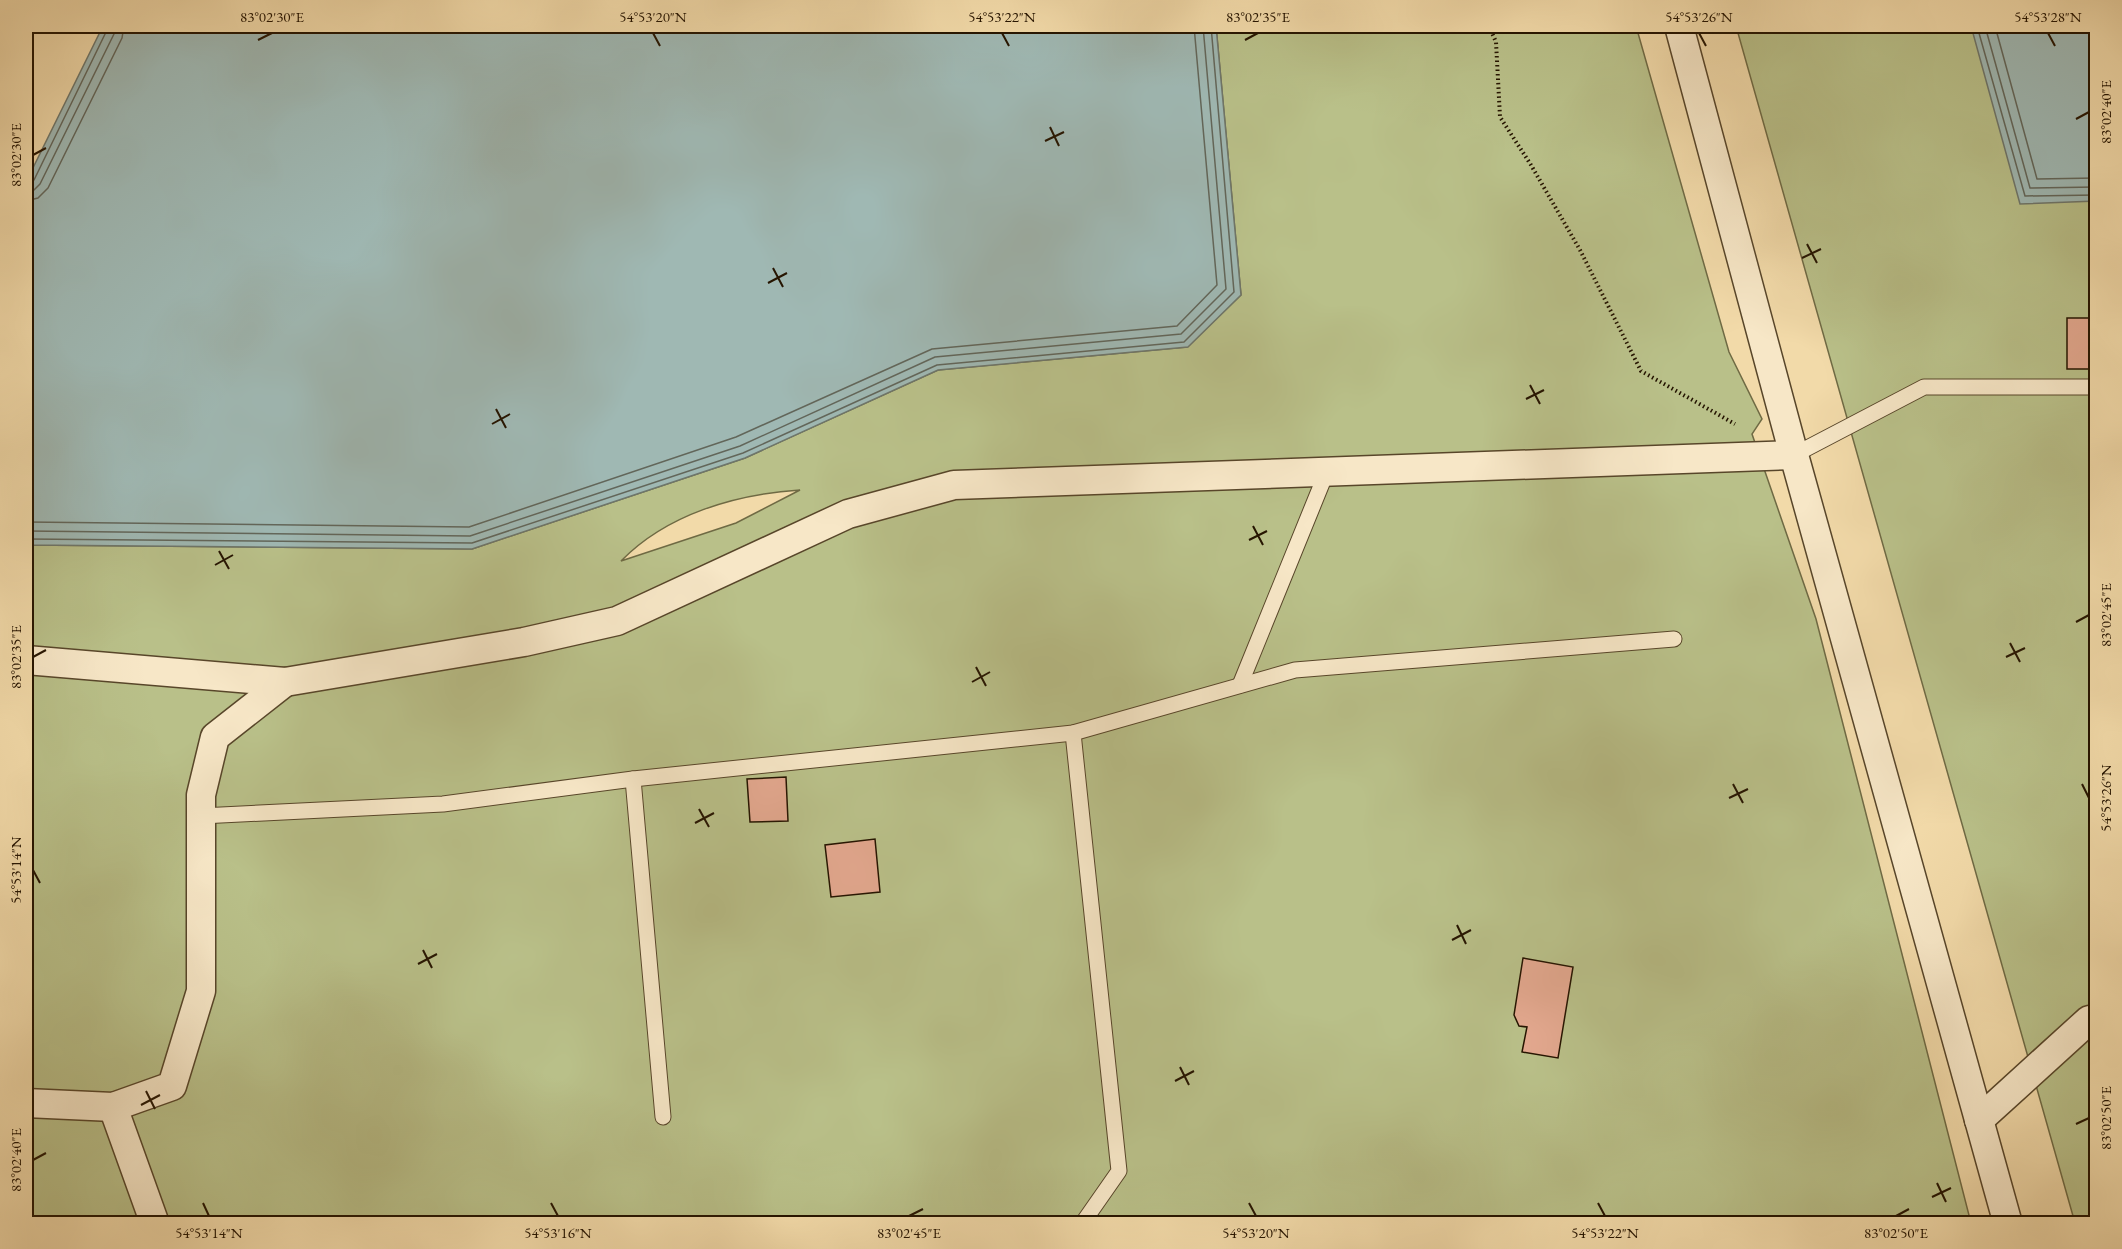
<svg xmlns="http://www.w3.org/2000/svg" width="2122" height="1249" viewBox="0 0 2122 1249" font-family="'EB Garamond',serif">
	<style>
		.green { fill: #b9c089; stroke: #6f6a44; stroke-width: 1.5; fill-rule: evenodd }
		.water { fill: #9fb8b3; stroke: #6e766b; stroke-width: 1.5 }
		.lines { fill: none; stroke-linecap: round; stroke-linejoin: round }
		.shore { stroke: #62665a; stroke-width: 1.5 }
		.building { fill: #e3a88f; stroke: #251400; stroke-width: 1.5 }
		.lane-casing { stroke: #58462a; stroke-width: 17 }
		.street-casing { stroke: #58462a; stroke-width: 31 }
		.path { stroke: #251400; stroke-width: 4; stroke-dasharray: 1.5 3; stroke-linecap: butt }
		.lane { stroke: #f7e7c7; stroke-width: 15 }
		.street { stroke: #f7e7c7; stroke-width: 28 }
		.ticks { fill: none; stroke: #251400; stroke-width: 2 }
		.neatline { fill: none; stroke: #251400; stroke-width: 2 }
		.ticks-label { font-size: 15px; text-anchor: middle; fill: #251400 }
	</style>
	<rect width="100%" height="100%" fill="#f2daa9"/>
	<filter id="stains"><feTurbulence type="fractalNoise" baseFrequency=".00333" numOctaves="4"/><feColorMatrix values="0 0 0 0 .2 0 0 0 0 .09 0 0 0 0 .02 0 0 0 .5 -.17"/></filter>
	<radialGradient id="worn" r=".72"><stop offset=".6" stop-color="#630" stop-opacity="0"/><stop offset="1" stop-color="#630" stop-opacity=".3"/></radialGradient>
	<g class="green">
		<path d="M1216,26H1636L1729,352L1762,419L1752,434L1816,619L1971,1223L26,1224V545L472,549L745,458L938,370L1187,347L1241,295ZM800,490L736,523L621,561C667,514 736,494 800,490Z"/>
		<path d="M1736,26H2096V1223H2075Z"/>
	</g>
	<g class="water">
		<path d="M103,26H1216L1241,295L1188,347L938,370L745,458L472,549L26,545V187L27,180Z"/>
		<path d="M1971,26H2096V201L2020,204Z"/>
	</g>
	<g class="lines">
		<g class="shore">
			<path d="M1977,26L2025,196L2096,195"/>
			<path d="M1985,26L2030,188L2096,187"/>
			<path d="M1995,26L2037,179L2096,178"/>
			<path d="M26,184L30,183L34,180L107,30L108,26"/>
			<path d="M26,192L34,190L40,184L114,34L115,26"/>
			<path d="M26,201L38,198L48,188L122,38L124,26"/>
			<path d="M26,522L469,527L736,437L932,349L1177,326L1217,285L1194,26"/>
			<path d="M26,531L470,536L740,446L935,357L1181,334L1226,289L1203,26"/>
			<path d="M26,539L472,543L743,453L937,365L1184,342L1234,292L1211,26"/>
		</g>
	</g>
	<g class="building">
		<rect x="2067" y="318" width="29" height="51"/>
		<path d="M786,777L788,821L750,822L747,779Z"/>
		<path d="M875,839L880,892L831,897L825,845Z"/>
		<path d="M1523,958L1573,967L1558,1058L1522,1052L1527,1027L1519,1026L1514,1015Z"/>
	</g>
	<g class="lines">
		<g class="lane-casing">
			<g id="lane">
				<path d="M1794,455L1924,387H2096"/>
				<path d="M1240,685L1327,471"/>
				<path d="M1073,733L1119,1171L1082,1224"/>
				<path d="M633,779L663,1117"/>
				<path d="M201,816L443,804L633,779L1073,733L1295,670L1674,639"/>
			</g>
		</g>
		<g class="street-casing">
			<g id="street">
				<path d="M1679,26L1794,455L2008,1224"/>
				<path d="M26,660L285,682L524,642L617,621L848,514L954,485L1794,455"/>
				<path d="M26,1103L113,1107L172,1086L201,991V795L215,737L285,682"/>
				<path d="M113,1107L155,1224"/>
				<path d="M1979,1120L2089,1020L2096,1019"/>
			</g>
		</g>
		<path class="path" d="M1489,26L1496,42L1500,117L1531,165L1580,250L1641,371L1735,424"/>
		<use href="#lane" class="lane"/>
		<use href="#street" class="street"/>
	</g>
	<path class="ticks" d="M653,33L660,46M1002,33L1009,46M1699,33L1706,46M2048,33L2055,46M258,40L272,33M1245,40L1258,33M2076,119L2089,112M1050,127L1059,146M1045,141L1064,132M33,155L46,148M1807,244L1817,263M1802,258L1821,249M773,268L783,287M768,283L787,273M1530,385L1540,404M1526,399L1544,390M496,409L506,428M492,424L510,414M1253,526L1263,545M1249,540L1267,531M219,551L229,569M215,565L233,555M2076,622L2089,615M2010,643L2020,662M33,657L46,650M2006,657L2025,648M976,667L986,686M972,682L990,672M1733,784L1743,803M2082,784L2089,798M1729,798L1748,789M699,809L709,827M695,823L714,813M33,870L40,883M1457,925L1466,944M1452,940L1471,930M423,950L432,968M418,964L437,954M1180,1067L1189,1085M1175,1081L1194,1071M146,1091L155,1109M141,1105L160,1095M2076,1124L2089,1118M33,1160L46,1153M1937,1183L1946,1202M1932,1197L1951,1188M203,1203L209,1216M551,1203L558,1216M1249,1203L1256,1216M1598,1203L1605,1216M909,1216L923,1209M1896,1216L1909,1209"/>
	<rect width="2122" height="1249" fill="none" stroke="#f2daa9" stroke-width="66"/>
	<rect x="33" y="33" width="2056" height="1183" class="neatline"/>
	<g class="ticks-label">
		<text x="272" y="22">83°02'30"E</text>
		<text x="653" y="22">54°53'20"N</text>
		<text x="1002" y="22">54°53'22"N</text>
		<text x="1258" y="22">83°02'35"E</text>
		<text x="1699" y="22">54°53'26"N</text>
		<text x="2048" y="22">54°53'28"N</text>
		<text transform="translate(2106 112) rotate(-90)" y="5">83°02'40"E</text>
		<text transform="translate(16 155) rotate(-90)" y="5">83°02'30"E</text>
		<text transform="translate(2106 615) rotate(-90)" y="5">83°02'45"E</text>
		<text transform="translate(16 657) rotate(-90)" y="5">83°02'35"E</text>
		<text transform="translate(2106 798) rotate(-90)" y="5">54°53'26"N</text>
		<text transform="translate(16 870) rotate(-90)" y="5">54°53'14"N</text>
		<text transform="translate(2106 1118) rotate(-90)" y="5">83°02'50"E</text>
		<text transform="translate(16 1160) rotate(-90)" y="5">83°02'40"E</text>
		<text x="209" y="1238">54°53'14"N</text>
		<text x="558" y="1238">54°53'16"N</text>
		<text x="909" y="1238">83°02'45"E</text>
		<text x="1256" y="1238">54°53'20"N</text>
		<text x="1605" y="1238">54°53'22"N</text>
		<text x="1896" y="1238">83°02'50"E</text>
	</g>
	<rect width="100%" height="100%" filter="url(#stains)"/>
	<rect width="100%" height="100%" fill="url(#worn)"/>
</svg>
